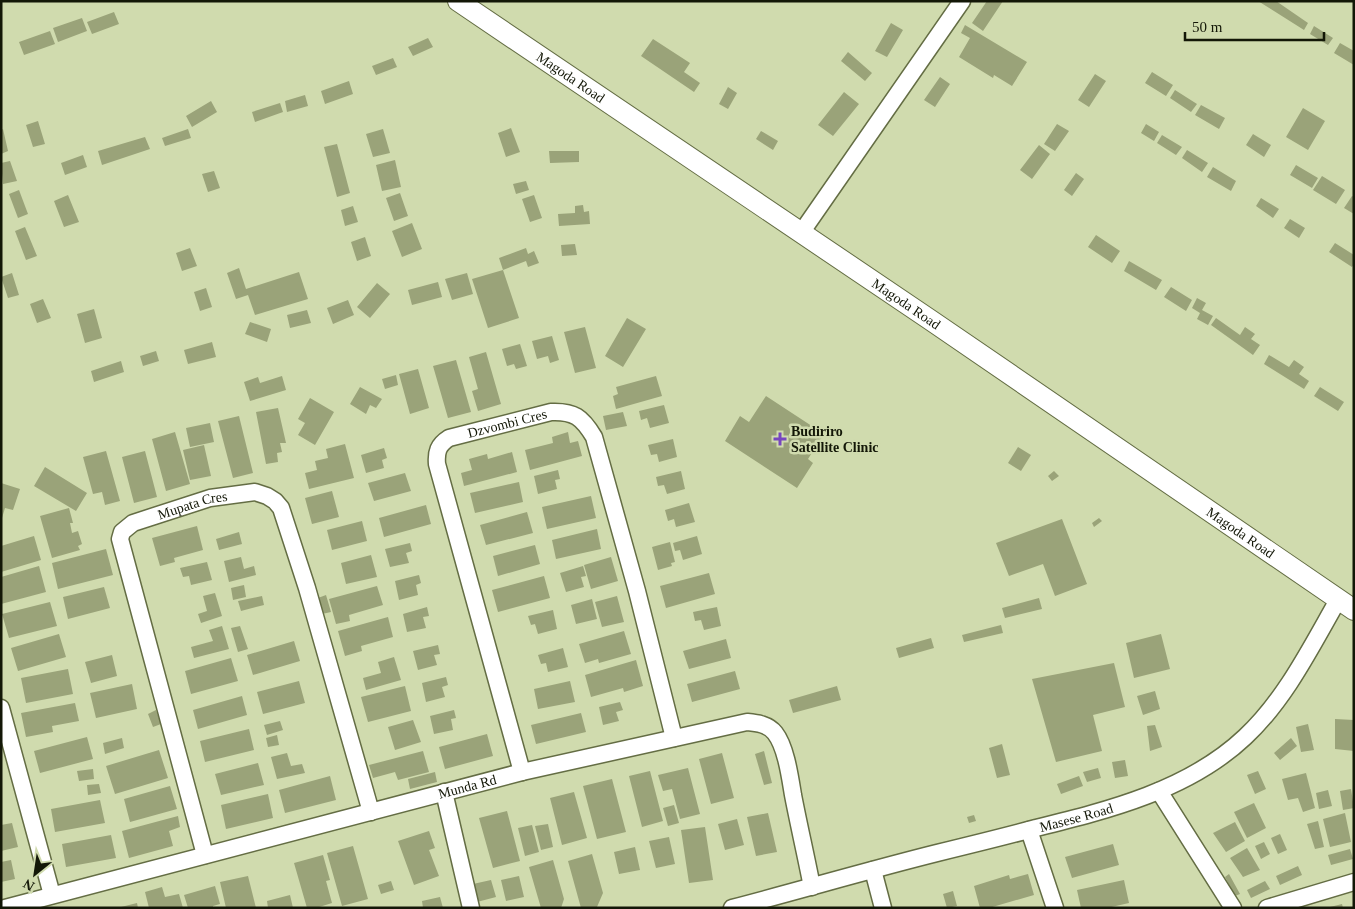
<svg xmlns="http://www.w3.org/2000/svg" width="1355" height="909" font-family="'Times New Roman',serif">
  <rect width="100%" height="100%" fill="#d0dbae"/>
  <path fill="#9aa379" d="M987,1h16l-20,30 -11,-8z
    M1258,1h18l32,22 -4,7z
    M114,12l5,12 -27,10 -5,-12z
    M82,18l5,13 -29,11 -5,-14z
    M891,23l12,7 -16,27 -12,-6z
    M965,25l62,37 -15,24 -18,-11 -1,3 -34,-21 11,-19 -9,-5z
    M1314,26l19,12 -5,7 -18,-11z
    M50,31l5,13 -31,11 -5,-13z
    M428,38l5,9 -20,9 -5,-9z
    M653,39l37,24 -6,9 16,11 -6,9 -53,-36z
    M1340,43l14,8v14l-20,-12z
    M848,52l24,21 -7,8 -24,-20z
    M393,58l4,9 -21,8 -4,-9z
    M1152,72l21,13 -7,11 -21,-13z
    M1095,74l11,7 -17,26 -11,-7z
    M940,77l10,7 -15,23 -11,-7z
    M349,81l4,13 -28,10 -4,-13z
    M728,87l9,6 -9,16 -9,-5z
    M1175,90l22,14 -6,8 -21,-14z
    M844,92l15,12 -26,32 -15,-11z
    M305,95l3,11 -21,6 -2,-11z
    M211,101l6,11 -25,15 -6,-11z
    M280,103l3,9 -28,10 -3,-10z
    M1201,105l24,13 -6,11 -24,-14z
    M1303,108l22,13 -17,29 -22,-13z
    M38,121l7,23 -12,3 -7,-22z
    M1057,124l12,7 -14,20 -11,-7z
    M1146,124l13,8 -5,9 -13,-8z
    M511,128l9,24 -14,5 -8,-24z
    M3,129l5,22 -7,3v-24z
    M188,129l3,9 -26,8 -3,-8z
    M383,129l7,24 -17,4 -7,-23z
    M761,131l17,10 -5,9 -17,-11z
    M1253,134l18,11 -7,12 -18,-12z
    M1162,135l20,12 -6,8 -19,-12z
    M145,137l5,12 -48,16 -4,-14z
    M337,144l13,49 -13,4 -13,-50z
    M1039,145l11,9 -18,25 -12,-9z
    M1187,150l21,13 -6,9 -20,-14z
    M549,151h30v11l-29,1z
    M83,155l4,12 -22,8 -4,-12z
    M395,160l6,27 -19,4 -6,-26z
    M10,161l7,20 -14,3 -2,-21z
    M1296,165l22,13 -6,10 -22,-13z
    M1213,167l23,14 -5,10 -24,-14z
    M214,171l6,17 -12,4 -6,-18z
    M1076,173l8,6 -12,17 -8,-6z
    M1322,176l23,14 -9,14 -23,-14z
    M526,181l3,9 -13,4 -3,-10z
    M19,190l9,24 -10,4 -9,-24z
    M400,193l8,23 -14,5 -8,-23z
    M68,195l11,27 -15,5 -10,-26z
    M534,195l8,23 -12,4 -8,-23z
    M1352,196l2,1v17l-10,-6z
    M1261,198l18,11 -6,9 -17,-12z
    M583,205l1,7 5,-1 1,13 -31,2 -1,-12 17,-1v-7z
    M353,206l5,16 -13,4 -4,-16z
    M1290,219l15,9 -6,10 -15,-10z
    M412,223l10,26 -20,8 -10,-26z
    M25,227l12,29 -11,4 -11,-29z
    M1096,235l24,16 -8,12 -24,-16z
    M365,237l6,19 -14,5 -6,-19z
    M1335,243l19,12v9l-2,3 -23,-15z
    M575,244l2,11 -15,1 -1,-11z
    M190,248l7,18 -15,5 -6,-18z
    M526,248l2,6 6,-3 5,12 -11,4 -2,-6 -23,9 -4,-12z
    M1129,261l33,19 -6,10 -32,-19z
    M239,268l7,21 53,-17 9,27 -53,16 -7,-20 -12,4 -9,-26z
    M503,270l16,48 -31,10 -16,-49z
    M12,273l7,22 -11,3 -7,-21z
    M467,273l6,21 -21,6 -7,-21z
    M438,282l4,15 -30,8 -4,-15z
    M377,283l13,11 -20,24 -13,-11z
    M1171,287l21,13 -6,11 -22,-14z
    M206,288l6,19 -12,4 -6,-19z
    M1197,298l9,5 -4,7 11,6 -5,9 -11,-6 3,-6 -8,-5z
    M43,299l8,19 -14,5 -7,-19z
    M348,300l6,15 -21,9 -6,-16z
    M94,309l8,29 -17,5 -8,-29z
    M307,310l4,13 -21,5 -3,-13z
    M627,318l19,11 -23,38 -18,-11z
    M1216,318l24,17 5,-8 10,7 -4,5 9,6 -7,10 -42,-30z
    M250,322l21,7 -4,13 -22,-8z
    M585,327l11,41 -21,5 -11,-41z
    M552,336l7,24 -9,3 -2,-7 -11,3 -5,-18z
    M212,342l4,15 -28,7 -4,-14z
    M520,344l7,22 -11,3 -2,-5 -7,2 -5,-17z
    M156,351l3,10 -16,5 -3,-10z
    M486,352l15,52 -23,7 -6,-20 6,-2 -9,-32z
    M1269,355l20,12 5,-7 10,7 -5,7 10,7 -5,8 -40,-25z
    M456,360l15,52 -23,6 -15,-52z
    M121,361l3,11 -30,10 -3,-11z
    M418,369l11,39 -19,6 -11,-40z
    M396,375l2,10 -13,4 -3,-10z
    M282,376l4,14 -36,11 -6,-19 14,-5 2,6z
    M656,376l6,20 -46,13 -3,-13 5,-2 -2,-7z
    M360,387l22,12 -6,9 -6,-3 -4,9 -16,-10z
    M1320,387l24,15 -6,9 -24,-15z
    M766,396l58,38 -16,25 5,4 -16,25 -72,-47 15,-25 9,6z
    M310,398l24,14 -19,33 -17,-10 7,-12 -7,-4z
    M664,405l5,18 -19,5 -3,-10 -6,2 -2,-9z
    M278,408l8,35h-6l2,9 -5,1 1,9 -12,2 -10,-52z
    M623,412l4,14 -21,4 -3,-14z
    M239,416l14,57 -20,5 -15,-57z
    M210,423l4,19 -24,5 -4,-19z
    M175,432l15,52 -24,7 -14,-52z
    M568,432l2,11 8,-2 4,15 -52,14 -5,-20 28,-7 -1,-6z
    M673,439l4,18 -18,5 -2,-8 -6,1 -3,-10z
    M345,444l9,34 -45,11 -4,-16 12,-3 -2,-9 13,-3 -2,-9z
    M204,445l7,31 -21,4 -7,-30z
    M1018,447l13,8 -10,16 -13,-8z
    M384,448l3,10 -5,2 2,8 -18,5 -5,-18z
    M106,451l14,50 -15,4 -3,-13 -9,2 -10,-37z
    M145,451l12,46 -23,6 -12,-46z
    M512,452l5,20 -53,14 -3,-13 11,-3 -3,-11 18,-5 1,5z
    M45,467l42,26 -11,18 -42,-25z
    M558,470l2,9 -5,1 2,9 -19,5 -4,-18z
    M681,471l4,18 -18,5 -3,-9 -6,1 -2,-9z
    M1054,471l5,5 -7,5 -4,-5z
    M405,473l6,18 -37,10 -6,-18z
    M519,482l4,20 -48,11 -5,-20z
    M1,483l19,6 -7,21 -8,-2 -3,10z
    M332,491l7,26 -27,7 -7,-26z
    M591,496l5,22 -49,11 -5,-22z
    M689,503l6,19 -19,5 -2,-8 -6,2 -3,-11z
    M426,505l5,19 -47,13 -5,-19z
    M69,508l4,15h-3l2,10 6,-2 4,13 -4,2 2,4 -28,8 -12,-42z
    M527,512l6,21 -47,12 -6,-20z
    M1099,518l3,3 -8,6 -2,-4z
    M1062,519l25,65 -32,12 -12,-32 -34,12 -13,-33z
    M362,521l5,20 -35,9 -5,-20z
    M197,526l6,24 -29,8 1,4 -15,4 -8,-28z
    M597,529l4,20 -45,10 -4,-19z
    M239,532l3,12 -23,6 -3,-11z
    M34,536l7,24 -40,12v-26z
    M697,536l5,18 -19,6 -3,-10 -5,1 -2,-8z
    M670,542l5,20 -4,1 1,3 -14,4 -6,-23z
    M410,543l2,8 -6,2 3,10 -19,4 -5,-18z
    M535,545l5,19 -42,12 -5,-20z
    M106,549l7,26 -55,14 -6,-26z
    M371,555l6,22 -31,7 -5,-21z
    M241,557l3,12 10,-3 2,9 -27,7 -5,-21z
    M611,557l7,24 -27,8 -7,-24z
    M207,562l5,18 -21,5 -2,-9 -6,1 -3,-9z
    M39,566l7,26 -45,12v-27z
    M583,566l3,10 -5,1 3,10 -18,5 -6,-19z
    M709,573l6,21 -49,14 -6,-22z
    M419,575l2,8 -5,2 2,10 -19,5 -4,-19z
    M544,576l6,22 -52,14 -6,-22z
    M244,585l2,12 -13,3 -2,-12z
    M377,586l6,19 -34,10 1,6 -14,3 -7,-25z
    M104,587l6,21 -42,11 -5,-22z
    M215,593l7,23 -21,7 -3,-9 9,-3 -4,-15z
    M326,595l5,17 -9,2 -4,-16z
    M262,596l2,9 -23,6 -3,-10z
    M617,596l7,26 -22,5 -7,-25z
    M1039,598l3,11 -37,9 -3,-10z
    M592,599l5,20 -21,5 -5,-19z
    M50,602l7,24 -48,12 -7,-24z
    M427,607l2,9 -6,1 3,11 -19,4 -4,-18z
    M717,607l4,19 -17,4 -3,-10 -6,1 -2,-9z
    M553,610l4,19 -19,5 -3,-10 -4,1 -3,-9z
    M388,617l5,20 -32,9 1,5 -17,5 -7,-25z
    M1001,625l2,8 -39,9 -2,-7z
    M222,626l7,23 -35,9 -3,-11 22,-6 -4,-11z
    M240,626l8,23 -10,3 -7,-24z
    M624,631l7,23 -32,9 -1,-4 -13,4 -6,-19z
    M59,634l7,23 -48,14 -7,-23z
    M1161,634l9,35 -36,9 -8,-35z
    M931,638l3,10 -35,10 -3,-10z
    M726,639l5,19 -42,11 -6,-18z
    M294,641l6,20 -47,14 -6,-20z
    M438,645l2,9 -6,1 3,10 -19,5 -5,-19z
    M563,648l5,19 -20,5 -2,-9 -5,1 -3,-9z
    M112,655l5,21 -26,7 -6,-21z
    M394,657l7,23 -35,10 -3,-12 18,-5 -3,-11z
    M231,658l7,23 -47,13 -6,-23z
    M636,660l7,26 -19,6 -1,-4 -32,9 -6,-22z
    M1114,663l11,44 -32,8 9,36 -46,11 -24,-83z
    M68,669l5,25 -47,9 -5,-25z
    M735,671l5,18 -48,13 -5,-18z
    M446,677l2,8 -6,2 3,10 -19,5 -4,-19z
    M299,681l6,22 -42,11 -6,-22z
    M570,681l5,21 -37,7 -4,-20z
    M132,684l5,25 -41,9 -6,-25z
    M405,686l6,25 -43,11 -7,-25z
    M837,686l4,14 -48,13 -4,-13z
    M1155,691l5,18 -17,6 -6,-19z
    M242,696l5,19 -49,14 -5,-19z
    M620,702l3,8 -7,2 3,9 -16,4 -4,-18z
    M75,703l4,18 -27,5 1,6 -27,5 -5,-24z
    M156,710l5,14 -8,3 -5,-13z
    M454,710l2,8 -5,1 2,11 -19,4 -4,-18z
    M581,713l5,19 -50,12 -5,-19z
    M1335,719l19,1v31l-19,-2z
    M413,720l8,22 -26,8 -7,-23z
    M280,721l3,9 -16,5 -3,-10z
    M1308,724l6,26 -13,2 -5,-25z
    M1155,725l7,22 -12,4 -3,-25z
    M249,729l5,21 -49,12 -5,-21z
    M487,734l6,22 -48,13 -6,-22z
    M277,735l2,10 -11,2 -2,-9z
    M87,737l6,22 -53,14 -6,-22z
    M122,738l2,10 -19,6 -2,-11z
    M1291,738l6,8 -17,14 -6,-7z
    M1002,744l8,31 -13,3 -8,-30z
    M159,750l9,28 -53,16 -9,-28z
    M423,751l6,21 -31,8 -3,-8 -22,6 -4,-13z
    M764,751l8,32 -8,2 -9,-31z
    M287,753l4,13 11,-2 3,9 -28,6 -6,-22z
    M722,753l12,45 -23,6 -12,-45z
    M1125,760l3,16 -13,2 -3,-16z
    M258,763l6,22 -43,10 -6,-21z
    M688,768l12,46 -20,5 -8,-30 -9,2 -5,-16z
    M1098,768l3,10 -14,4 -4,-10z
    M93,769l1,10 -15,2 -2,-10z
    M650,771l13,50 -21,6 -13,-51z
    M1258,771l8,18 -11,5 -8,-19z
    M435,772l2,10 -27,7 -2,-10z
    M1306,773l9,35 -12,4 -5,-14 -10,2 -6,-21z
    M330,776l6,24 -51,13 -6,-23z
    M1079,776l4,10 -22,8 -4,-10z
    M612,779l14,53 -29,7 -14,-53z
    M99,784l2,9 -13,2 -1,-10z
    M170,786l7,23 -47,13 -6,-23z
    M1351,789l3,19 -11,2 -3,-19z
    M1328,790l4,16 -13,3 -3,-16z
    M574,792l13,46 -25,7 -12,-47z
    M268,794l5,24 -47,11 -5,-24z
    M100,800l5,23 -50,9 -4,-23z
    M1254,803l12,25 -19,10 -13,-26z
    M674,805l5,18 -11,3 -5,-18z
    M507,811l13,50 -27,7 -14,-50z
    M768,813l9,39 -21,4 -9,-39z
    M1345,813l6,29 -21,5 -7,-28z
    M974,815l2,6 -7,2 -2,-6z
    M178,816l2,11 -11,4 4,15 -44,12 -7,-27z
    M737,819l7,26 -19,5 -7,-26z
    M1318,821l6,26 -9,2 -8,-25z
    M1235,822l10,19 -19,11 -13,-19z
    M12,823l6,24 -17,4v-26z
    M548,824l5,23 -12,3 -6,-24z
    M532,825l7,27 -14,4 -7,-28z
    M705,827l8,53 -24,3 -8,-53z
    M429,831l6,17 -6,2 10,26 -25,9 -16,-44z
    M1280,834l7,16 -9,4 -7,-16z
    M111,835l5,23 -50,9 -4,-23z
    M669,837l6,27 -19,4 -7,-27z
    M1264,842l6,12 -9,5 -6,-13z
    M1113,844l6,21 -47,13 -7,-21z
    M353,846l15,53 -26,7 -15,-53z
    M635,847l5,23 -21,4 -5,-22z
    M1247,848l13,22 -17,7 -13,-19z
    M1350,849l3,10 -22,6 -3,-10z
    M592,854l11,39 -6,14 -16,1 -13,-47z
    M323,855l7,25 -4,1 6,22 -16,5h-9l-13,-45z
    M11,860l4,19 -14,3v-20z
    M553,860l11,39 -3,9h-20l-12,-41z
    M1298,866l4,9 -22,10 -4,-9z
    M1028,874l6,21 -45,13h-9l-6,-22 35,-11 1,4z
    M1229,874l11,20 -5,2 -10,-19z
    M248,876l8,32h-30l-6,-26z
    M519,876l5,21 -18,4 -5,-21z
    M491,880l5,17 -19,5 -4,-18z
    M1124,880l5,23 -22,5h-26l-4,-18z
    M391,881l3,9 -13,4 -3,-9z
    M1265,881l5,8 -19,9 -4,-8z
    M215,886l5,18 -7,2v2h-25l-4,-13z
    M162,887l3,10 14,-3 4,14h-34l-4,-16z
    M953,891l4,15 -10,2 -4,-14z
    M290,895l3,13h-25l-1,-7z
    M440,897l3,11h-20l-1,-7z
    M137,903l1,5h-17v-1z
    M1342,904l1,4h-13v-1z"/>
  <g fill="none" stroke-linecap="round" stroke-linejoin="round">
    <g stroke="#646d44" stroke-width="19">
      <g id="minor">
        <path d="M801,233l161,-232"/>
        <path d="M1,708l51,187"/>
        <path id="s1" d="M522,772l-85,-308c-1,-12 1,-19 12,-26l102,-26c23,-1 31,5 43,25l43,154 37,147"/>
        <path d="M1159,791l74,117"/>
        <path d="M444,792l27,116"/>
        <path d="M1029,830l26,78"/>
        <path id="s2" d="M205,855l-85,-316 2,-7 11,-9 77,-25 45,-6 12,4 8,5 6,7 26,80 64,224"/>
        <path d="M873,870l10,38"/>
        <path id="s3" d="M5,908l517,-136 225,-50c10,1 21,2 28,11 11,14 15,44 18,62 6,31 13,61 19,92"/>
        <path id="s4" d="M732,908c69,-18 137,-38 205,-55 33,-8 66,-16 99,-25 73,-18 153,-38 209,-91 40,-37 66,-90 93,-137"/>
        <path d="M1267,908l87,-26"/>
      </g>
    </g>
    <g stroke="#646d44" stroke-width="22">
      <g id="tertiary">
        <path id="s5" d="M458,1l471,318 425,291"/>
      </g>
    </g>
    <use href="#minor" stroke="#fff" stroke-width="16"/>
    <use href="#tertiary" stroke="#fff" stroke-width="20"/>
  </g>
  <path fill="#7746be" stroke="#d0dbae" stroke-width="2" d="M777.5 431.5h5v5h5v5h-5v5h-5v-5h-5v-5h5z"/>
  <g text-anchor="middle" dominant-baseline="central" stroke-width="5" stroke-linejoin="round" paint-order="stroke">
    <g font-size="14" fill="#131707" stroke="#d0dbae">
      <text stroke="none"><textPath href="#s5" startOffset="136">Magoda Road</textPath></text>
      <text stroke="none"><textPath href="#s5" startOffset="541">Magoda Road</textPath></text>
      <text stroke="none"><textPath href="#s1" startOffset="410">Dzvombi Cres</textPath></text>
      <text stroke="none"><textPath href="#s2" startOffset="411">Mupata Cres</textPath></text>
      <text stroke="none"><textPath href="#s5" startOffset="946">Magoda Road</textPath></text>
      <text stroke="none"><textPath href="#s3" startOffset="478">Munda Rd</textPath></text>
      <text stroke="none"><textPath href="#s4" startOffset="356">Masese Road</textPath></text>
    </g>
    <g font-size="14" font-weight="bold" fill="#131707" stroke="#d0dbae" text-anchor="start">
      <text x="791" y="431">Budiriro<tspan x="791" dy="16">Satellite Clinic</tspan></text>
    </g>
  </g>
  <rect width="1355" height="909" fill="none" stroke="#131707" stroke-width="5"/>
  <g transform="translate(35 874) rotate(210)" stroke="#d0dbae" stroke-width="4" paint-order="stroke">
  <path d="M0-4L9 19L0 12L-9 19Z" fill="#131707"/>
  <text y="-8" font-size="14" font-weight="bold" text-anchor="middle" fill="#131707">N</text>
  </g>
  <path d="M1185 32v8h139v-8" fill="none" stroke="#131707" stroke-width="2.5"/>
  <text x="1192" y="32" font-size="15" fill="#131707" stroke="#d0dbae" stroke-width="4" paint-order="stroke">50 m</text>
</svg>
